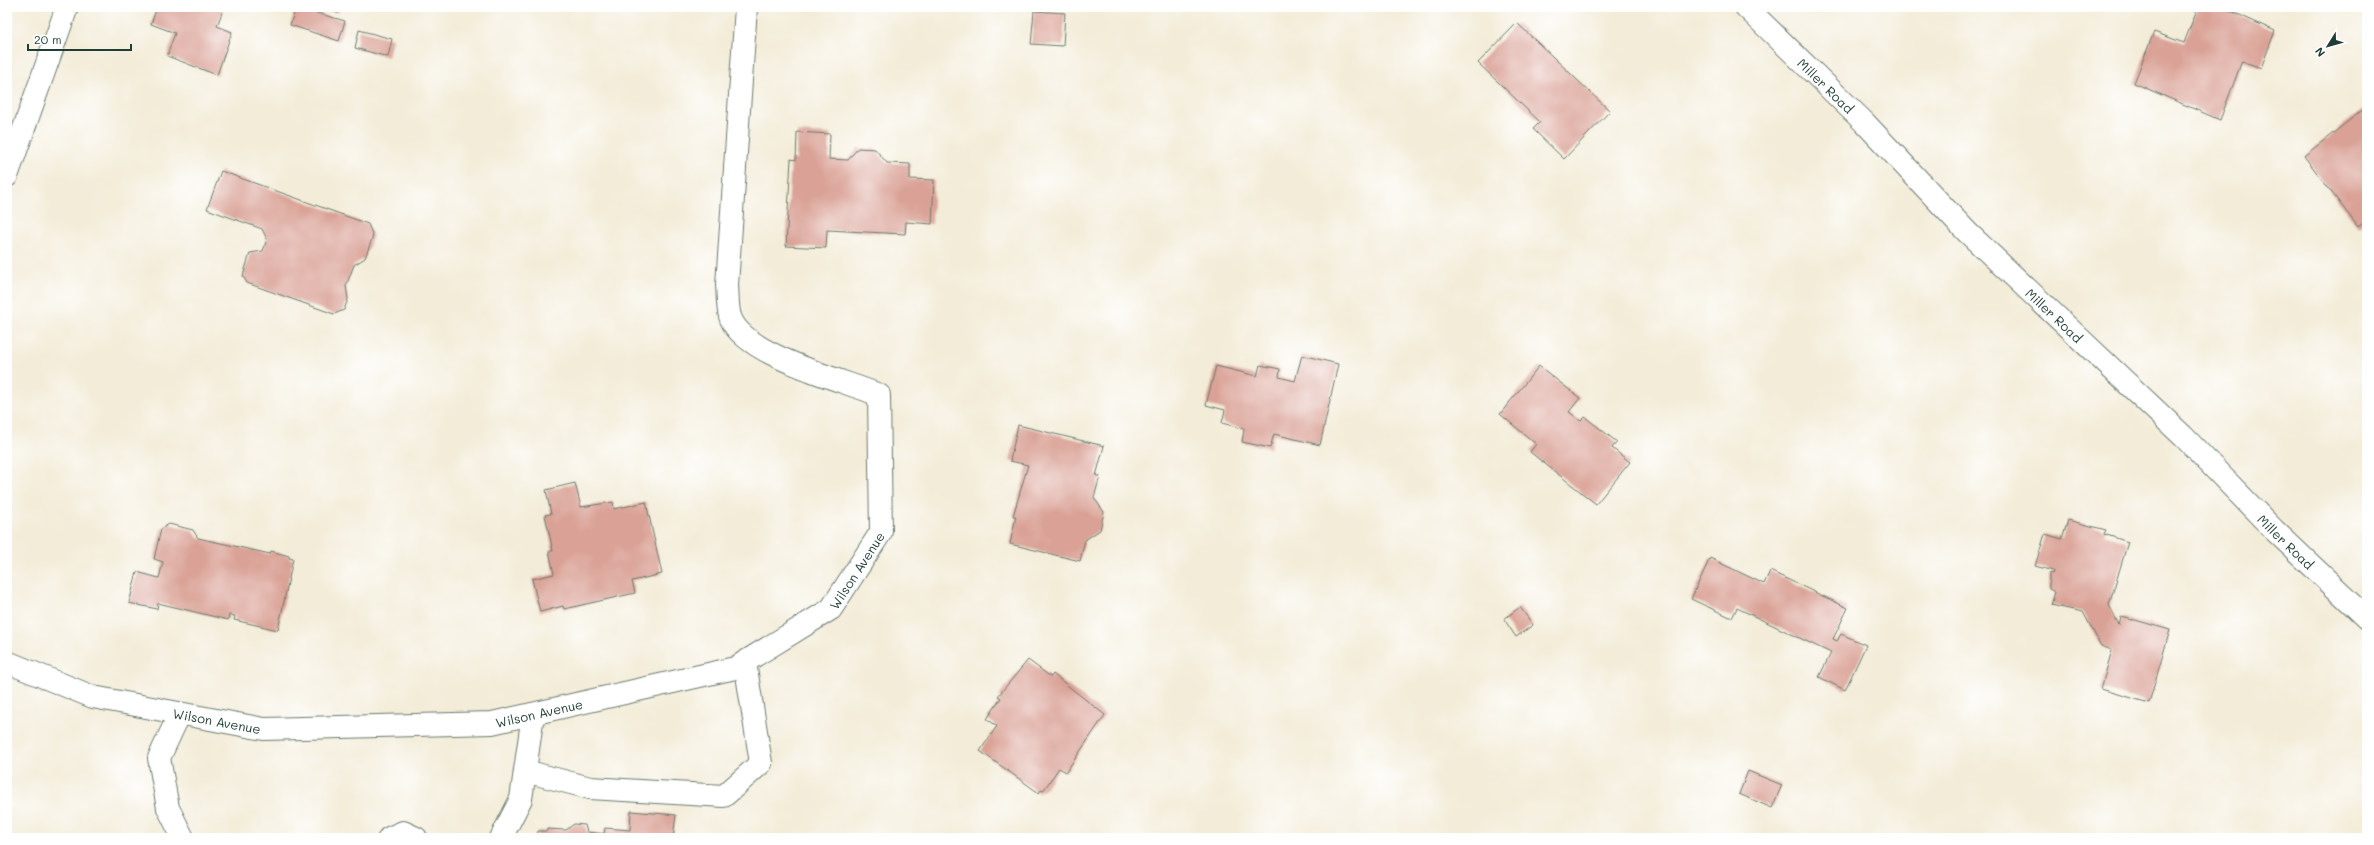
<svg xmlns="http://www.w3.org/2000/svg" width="2374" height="845" font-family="Mali,sans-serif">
  <rect width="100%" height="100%" fill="#fff"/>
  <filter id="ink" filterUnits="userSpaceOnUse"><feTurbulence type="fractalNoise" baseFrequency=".025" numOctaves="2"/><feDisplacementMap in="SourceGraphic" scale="8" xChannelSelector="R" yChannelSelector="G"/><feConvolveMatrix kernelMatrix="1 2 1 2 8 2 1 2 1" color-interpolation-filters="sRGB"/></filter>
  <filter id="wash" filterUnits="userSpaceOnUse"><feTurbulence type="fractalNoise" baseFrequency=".012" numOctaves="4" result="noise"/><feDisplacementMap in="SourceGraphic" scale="16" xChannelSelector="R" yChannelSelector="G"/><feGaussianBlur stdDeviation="0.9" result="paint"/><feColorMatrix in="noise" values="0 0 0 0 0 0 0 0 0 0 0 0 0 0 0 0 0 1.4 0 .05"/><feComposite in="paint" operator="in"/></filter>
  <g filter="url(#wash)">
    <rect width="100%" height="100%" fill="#f3ecd8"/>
    <g id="blocks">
      <path fill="#daa296" d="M157,7h58l8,3 -6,16 15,6 -15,43 -50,-19 8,-23 -24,-9z
        M296,7l49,14 -6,20 -49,-16z
        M321,7h19l-2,6z
        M2198,7h24l53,24 -14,37 -19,-7 -22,59 -86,-37 20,-51 30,11z
        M1034,11l31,2 -2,33 -32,-2z
        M1517,23l93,88 -46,48 -31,-30 7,-7 -62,-59z
        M359,30l33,9 -4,18 -33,-9z
        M2365,108l2,3v109l-9,7 -54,-71z
        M797,132l33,2 -1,25 19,1 10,-12 17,1 12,14 23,1v15l24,1 -2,44 -26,-2 -1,12 -78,-4 -1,18 -40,-2 5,-87 5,1z
        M221,171l147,53 5,12 -8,22 -11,7 -8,21 2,13 -4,11 -10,4 -87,-31 -4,-7 7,-23 13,-2 4,-12 -5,-10 -55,-20z
        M1302,355l36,9 -18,81 -46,-11 -4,14 -28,-6 2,-13 -22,-6 3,-13 -19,-5 10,-39 41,10 3,-11 20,4 -1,8 16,4z
        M1539,366l41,32 -11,14 12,9 4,-4 32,25 -5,6 18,14 -34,42 -66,-52 6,-8 -36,-30z
        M1018,425l86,21 -8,30h4l-6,22 10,14 -4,18 -15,10 -5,21 -70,-17 6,-28h-3l15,-51 -18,-4z
        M575,483l6,24 32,-5 1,7 32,-7 16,72 -30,7 3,12 -71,16 -1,-3 -23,6 -8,-33 22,-5 -5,-23h4l-8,-36 6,-1 -5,-24z
        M2068,520l38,10 -2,4 24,8 -19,63 10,20 2,-9 49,14 -21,73 -48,-14 11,-39 -11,-4 -18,-34 -32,-7 4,-13 -6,-3v-16l3,1 1,-3 -18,-5 10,-32 17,5z
        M169,524l24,6 5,8 72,16 1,-3 18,5v2l4,1 -15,71 -44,-10 1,-4 -6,-1 -1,5 -70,-17 -1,6 -28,-6 8,-31 22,6 4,-16 -9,-3 7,-30z
        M1710,558l54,26 6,-13 78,37 -15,31 4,2 4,-7 25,11 -21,45 -26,-13 12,-24 -94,-45 -5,10 -41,-19z
        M1520,607l13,18 -17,12 -12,-18z
        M1028,660l23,17 2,-3 52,41 -39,57 -7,-4 -16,23 -2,-1 -2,3 -59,-42 17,-25 -10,-7 14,-21 -3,-2z
        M1748,771l34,14 -10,23 -33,-14z
        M631,811l45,4 -3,23h-136l1,-7h9v-2l19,1 8,-6 11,1 2,7 17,2 1,-6 25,2z"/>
    </g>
  </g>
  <g filter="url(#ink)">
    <use href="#blocks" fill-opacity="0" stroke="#697a6d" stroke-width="1"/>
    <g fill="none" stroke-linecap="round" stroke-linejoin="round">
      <g stroke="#697a6d" stroke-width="24">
        <g id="minor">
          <path id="s1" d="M1746,7l119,116 102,109 217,205 90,93 93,88"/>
          <path d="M7,176l60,-169"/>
          <path id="s2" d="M7,662l86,35 171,32 228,-6 243,-55 96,-59 50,-77 -2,-137c-36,-15 -133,-39 -148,-76 -4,-9 -3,-24 -4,-34l19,-278"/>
          <path d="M180,713l-21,45 9,50 15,30"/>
          <path d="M525,771l65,17 134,8 37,-33 -16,-101"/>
          <path d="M389,838l14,-6 13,6"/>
          <path d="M501,838l20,-39 12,-85"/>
        </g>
      </g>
      <use href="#minor" stroke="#fff" stroke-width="22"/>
    </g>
  </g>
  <g text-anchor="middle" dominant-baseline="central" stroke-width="3" stroke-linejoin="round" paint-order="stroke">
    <g font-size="13" fill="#1f3d34" stroke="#fff">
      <text stroke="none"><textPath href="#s1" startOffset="112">Miller Road</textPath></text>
      <text stroke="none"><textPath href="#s1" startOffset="436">Miller Road</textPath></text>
      <text stroke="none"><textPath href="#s1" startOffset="760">Miller Road</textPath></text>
      <text stroke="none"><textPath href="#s2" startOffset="903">Wilson Avenue</textPath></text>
      <text stroke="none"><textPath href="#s2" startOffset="543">Wilson Avenue</textPath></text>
      <text stroke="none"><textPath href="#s2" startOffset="219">Wilson Avenue</textPath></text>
    </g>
  </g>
  <rect width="2374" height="845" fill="none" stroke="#fff" stroke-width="24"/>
  <g transform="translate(2328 46) rotate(233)" stroke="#ffffff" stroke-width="3" paint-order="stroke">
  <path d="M0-3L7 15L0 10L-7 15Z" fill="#1f3d34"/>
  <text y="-6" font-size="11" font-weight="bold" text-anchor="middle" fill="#1f3d34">N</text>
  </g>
  <path d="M28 44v6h103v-6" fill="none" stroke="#1f3d34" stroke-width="2"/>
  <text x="34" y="44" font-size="12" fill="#1f3d34" stroke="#ffffff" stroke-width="3" paint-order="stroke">20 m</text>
</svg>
